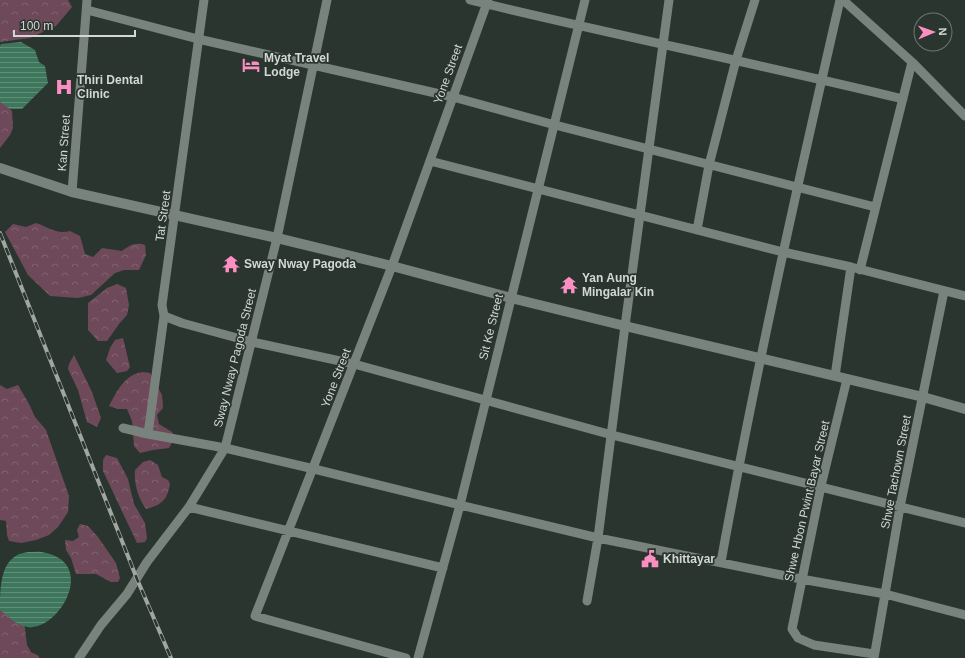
<svg xmlns="http://www.w3.org/2000/svg" width="965" height="658" font-family="Helvetica,sans-serif">
  <defs>
    <pattern id="forest-crowns" width="20" height="18" patternUnits="userSpaceOnUse"><rect width="20" height="18" fill="#6e4959"/><path d="M2 6a3 3 0 1 1 6 0M12 15a3 3 0 1 1 6 0" fill="none" stroke="#826270"/></pattern>
    <pattern id="water-rules" width="6" height="5" patternUnits="userSpaceOnUse"><rect width="6" height="5" fill="#3e765c"/><path d="M0 2.5h6" fill="none" stroke="#628f7a"/></pattern>
  </defs>
  <rect width="100%" height="100%" fill="#2b3530"/>
  <path fill="url(#forest-crowns)" d="M0,0h68l4,7 -16,19 -26,12 -30,4z
    M0,102l6,3 6,6 1,17 -3,7 -10,13z
    M36,223c12,4 21,12 34,8l10,5 5,18 8,3 9,-9 20,3c8,-6 14,-9 23,-6l1,10 -7,15h-15l-9,3 -24,22 -13,3 -28,-2 -22,-21 -23,-43 8,-8 13,3z
    M117,284l9,4 3,17 -2,10 -8,9 -12,17h-9l-10,-11v-27l19,-15z
    M123,338l7,29 -3,4 -10,2 -11,-13 4,-12 5,-8z
    M74,355l18,37 9,26 -4,9 -10,-5 -9,-32 -10,-21 1,-5z
    M143,372l7,1 12,22 1,13 -6,7 2,9 13,8 3,5 -6,11 -16,2 -13,3 -6,-7 -2,-25 -5,-12h-9l-9,-3c8,-15 16,-32 34,-34z
    M0,385l7,4 11,-4 11,19 6,13 11,13 23,66 -1,16 -10,15 -9,8 -13,5 -15,3 -12,-2 -2,-6 -1,-14 -6,-1z
    M106,455l11,3 11,21 6,25 11,19 2,15 -2,4 -8,1 -34,-72v-11z
    M150,460l8,5 4,12 6,3 2,4c-3,16 -8,21 -24,25 -8,-12 -12,-24 -11,-39l8,-8z
    M80,524l8,2 10,11 18,26 4,15 -2,4h-7l-15,-8h-20l-5,-16 -5,-8 -1,-10 8,1 6,-4 -2,-7z
    M0,599l24,22 3,24 4,7 8,4v2h-39z"/>
  <path fill="url(#water-rules)" d="M21,42l14,8 4,12 6,4 3,17 -26,26h-12l-10,-7v-56l1,-2z
    M28,552c6,0 12,-1 18,1 51,11 13,78 -18,74 -11,-1 -20,-11 -28,-17 0,-24 0,-55 28,-58z"/>
  <g fill="none" stroke-linecap="round" stroke-linejoin="round">
    <path stroke="#78837d" stroke-width="9" d="M470,0c144,35 289,64 433,99
      M843,0l69,62 53,54
      M87,10l111,29 255,58 102,28 320,82
      M430,161l353,91 68,15 114,29
      M72,192l15,-192
      M697,230l12,-65 27,-105 19,-60
      M860,270l52,-208
      M164,316l18,7 70,19 102,22 258,71 353,88
      M835,376l16,-109
      M847,379l-26,107 -29,143 6,9 16,7 60,9
      M123,428l25,6 77,14 89,21 146,36 138,33 203,41 84,15 80,21
      M148,434l16,-118 -2,-11 42,-305
      M189,507l254,61
      M721,562c34,-188 76,-375 119,-562
      M587,601l11,-63 27,-212 44,-326
      M79,658l22,-33 26,-31 20,-32 42,-55 36,-59 52,-210 50,-238
      M406,658l-151,-42 137,-350 96,-266
      M418,658l42,-153 125,-505
      M874,658l26,-151 44,-216"/>
    <path stroke="#78837d" stroke-width="10" d="M0,168l72,24 205,46 115,28 119,32 114,28 298,71 42,12"/>
    <g stroke="#a0a7a3" stroke-width="4">
      <path id="rail" d="M0,233l137,346 34,79"/>
    </g>
    <use href="#rail" stroke="#2b3530" stroke-width="2.5" stroke-dasharray="8" stroke-linecap="butt"/>
  </g>
  <defs>
    <g id="hotel-bare" transform="scale(1.38)"><path d="M-6-4.5h1.5V1H6V5H4.5V3h-9V5H-6ZM-4 0a1.8 1.8 0 1 1 3.6 0ZM.5 0V-2.5h3Q6-2.5 6 0Z" fill="#fc8fc1" stroke="#2b3530" stroke-width="2.5" paint-order="stroke"/></g>
    <g id="hospital-bare" transform="scale(1.38)"><path d="M-5-5h3v3.5h4V-5h3V5h-3V1.5h-4V5h-3Z" fill="#fc8fc1" stroke="#2b3530" stroke-width="2.5" paint-order="stroke"/></g>
    <g id="temple-bare" transform="scale(1.38)"><path d="M0-6L5-2H3V0L6.5 2.5H4V6H1.5V3h-3V6H-4V2.5H-6.5L-3 0V-2H-5Z" fill="#fc8fc1" stroke="#2b3530" stroke-width="2.5" paint-order="stroke"/></g>
    <g id="civic-bare" transform="scale(1.38)"><path d="M-.6-6.5H3V-4.5H.6V-3L4-1V1h2V6H-6V1h2V-1L-.6-3ZM-1.2 2.5V6h2.4V2.5Z" fill="#fc8fc1" stroke="#2b3530" stroke-width="2.5" paint-order="stroke"/></g>
  </defs>
  <g fill-rule="evenodd">
    <use href="#hotel-bare" x="251" y="65"/>
    <use href="#hospital-bare" x="64" y="87"/>
    <use href="#temple-bare" x="231" y="264"/>
    <use href="#temple-bare" x="569" y="285"/>
    <use href="#civic-bare" x="650" y="559"/>
  </g>
  <g text-anchor="middle" dominant-baseline="central" stroke-width="3.5" stroke-linejoin="round" paint-order="stroke">
    <g font-size="12" font-weight="bold" fill="#d2d8d4" stroke="#2b3530" text-anchor="start">
      <text x="264" y="58">Myat Travel<tspan x="264" dy="14">Lodge</tspan></text>
      <text x="77" y="80">Thiri Dental<tspan x="77" dy="14">Clinic</tspan></text>
      <text x="244" y="264">Sway Nway Pagoda</text>
      <text x="582" y="278">Yan Aung<tspan x="582" dy="14">Mingalar Kin</tspan></text>
      <text x="663" y="559">Khittayar</text>
    </g>
    <g font-size="12" fill="#d2d8d4" stroke="#2b3530">
      <text transform="translate(448 74) rotate(-70)">Yone Street</text>
      <text transform="translate(64 143) rotate(-86)">Kan Street</text>
      <text transform="translate(163 216) rotate(-82)">Tat Street</text>
      <text transform="translate(491 327) rotate(-76)">Sit Ke Street</text>
      <text transform="translate(235 358) rotate(-76)">Sway Nway Pagoda Street</text>
      <text transform="translate(336 378) rotate(-69)">Yone Street</text>
      <text transform="translate(896 472) rotate(-79)">Shwe Tachown Street</text>
      <text transform="translate(807 501) rotate(-77)">Shwe Hbon Pwint Bayar Street</text>
    </g>
  </g>
  <g transform="translate(933 32) rotate(88)"><circle r="19" fill="#2b3530" stroke="#6e7672"/>
  <path d="M0-3L7 15L0 10L-7 15Z" fill="#fc8fc1"/>
  <text y="-6" font-size="11" font-weight="bold" text-anchor="middle" fill="#d2d8d4">N</text>
  </g>
  <path d="M14 30v6h121v-6" fill="none" stroke="#d2d8d4" stroke-width="2"/>
  <text x="20" y="30" font-size="12" fill="#d2d8d4" stroke="#2b3530" stroke-width="3" paint-order="stroke">100 m</text>
</svg>
